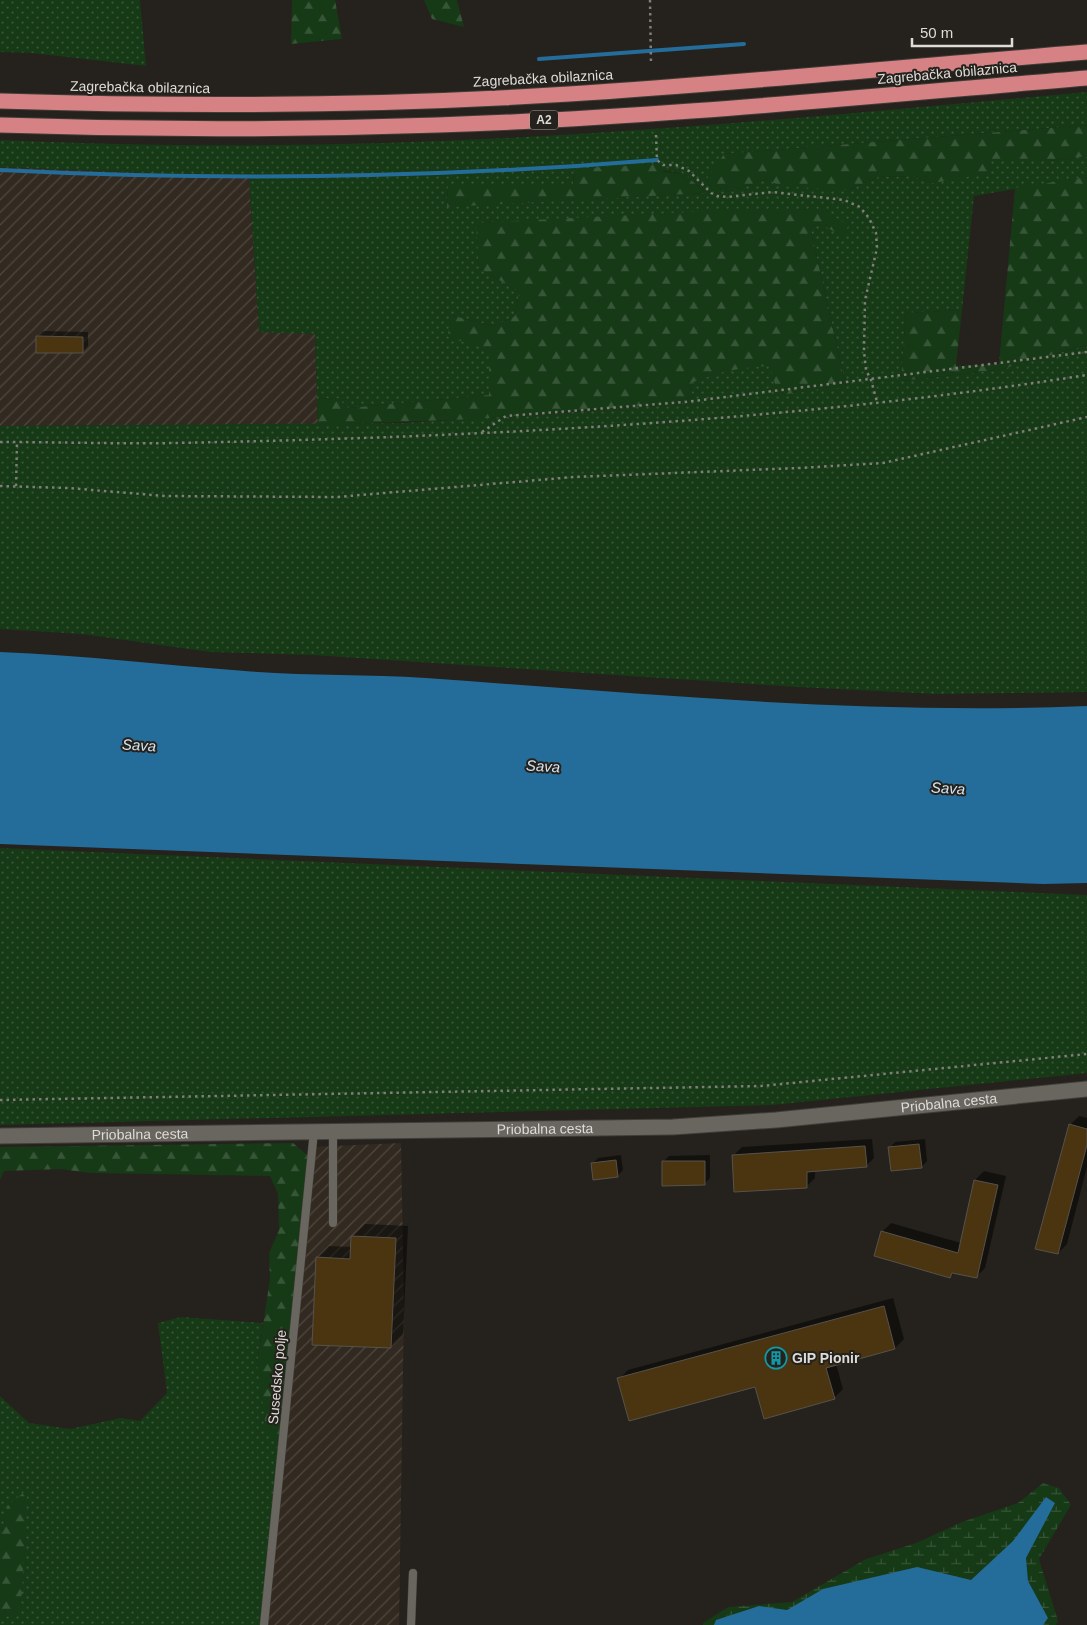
<svg xmlns="http://www.w3.org/2000/svg" width="1087" height="1625" font-family="Arial,sans-serif">
  <defs>
    <pattern id="industrial-furrows" width="10" height="10" patternUnits="userSpaceOnUse" patternTransform="scale(1.25)"><rect width="10" height="10" fill="#322a20"/><path d="M-1 1l2-2M0 10L10 0M9 11l2-2" fill="none" stroke="#4f4840"/></pattern>
    <pattern id="grass-dots" width="8" height="8" patternUnits="userSpaceOnUse" patternTransform="scale(1.25)"><rect width="8" height="8" fill="#163916"/><path d="M2 2h.1M6 6h.1" fill="none" stroke="#375537" stroke-width="1.8" stroke-linecap="round"/></pattern>
    <pattern id="forest-firs" width="22" height="20" patternUnits="userSpaceOnUse" patternTransform="scale(1.25)"><rect width="22" height="20" fill="#163916"/><path d="M5 1l3.5 6h-7zM16 11l3.5 6h-7z" fill="#375537"/></pattern>
    <pattern id="wetland-marsh" width="20" height="14" patternUnits="userSpaceOnUse" patternTransform="scale(1.25)"><rect width="20" height="14" fill="#163916"/><path d="M1 5h8M5 5V1M11 12h8M15 12V8" fill="none" stroke="#375537"/></pattern>
  </defs>
  <rect width="100%" height="100%" fill="#25211c"/>
  <path fill="url(#industrial-furrows)" d="M0,167l249,10 10,154 56,3 3,91 -318,1z
    M401,1143l3,165 -5,317h-138l52,-478z"/>
  <path fill="url(#grass-dots)" fill-rule="evenodd" d="M0,0h140l6,66 -114,-13 -32,-1z
    M1087,92v33l-362,29 -18,25 1,3 19,10 41,-13 81,11 29,-13 33,-1 22,7 58,-22h59l37,-5v21l-113,19 -12,114 -56,3 -5,68 97,-11 89,-25v347l-151,2 -138,-7 -486,-32 -102,-3 -128,-18 -82,-5v-203l403,-3 160,-10 130,-11 -2,-19c24,-10 52,-21 80,-17 25,4 50,17 75,20l-36,-159 9,-4 1,-14 -343,14 2,45 40,24 -4,24 -21,10 -44,-11 39,35v45l-141,13 -11,-10 -20,1 -2,-65 -56,-2 -10,-155 -249,-10v-27c175,8 350,7 525,-3 188,-10 375,-28 562,-45zM574,169l86,1 24,4 22,19 -259,13 1,-21h125z
    M0,848l1087,47v178l-315,32 -772,20z
    M181,1317l82,6 -6,41 23,80 -19,181h-261v-229l29,27 41,6 51,-11 19,3 27,-28 -9,-70z"/>
  <path fill="url(#forest-firs)" d="M292,0h43l7,39 -51,5z
    M424,0h33l7,27 -32,-8z
    M1087,125v31l-37,5h-59l-2,12 -56,10 -22,-7 -33,1 -29,13 -70,-4 -11,-7 -41,13 -11,-2 -8,-8 -1,-3 17,-25z
    M656,164l9,8 19,2 22,19 -259,14 1,-22h125l1,-16z
    M1087,177v168l-89,25 -97,11 5,-68 56,-3 -6,56 43,-2 16,-176z
    M820,209l29,16 -7,11 -23,-13 -9,4 36,160 -68,8 -8,-29c-29,1 -53,6 -79,17l2,19 -218,17 -157,6 -1,-26 20,-1 11,10 141,-13v-45l-41,-13 2,-22 44,11 21,-10 4,-24 -40,-24 -3,-45 254,-13z
    M293,1143l14,12 4,10 -31,279 -13,-11 -10,-69 13,-85 -1,-26 10,-23 -1,-36 -8,-18 -180,-3 -30,-4 -56,2 -4,9v-33z
    M27,1490l-5,103 -5,22h-17v-73l7,-36z"/>
  <path fill="url(#wetland-marsh)" d="M1043,1483l16,5 12,17 -32,54 19,62 -2,4h-353v-2l25,-16 64,-5 74,-43 50,-16 46,-21 56,-19z"/>
  <path fill="#246c9a" d="M0,652c82,3 163,13 245,19 60,5 121,3 181,7 220,16 441,37 661,28v177l-44,1 -1043,-40z
    M1046,1497l9,6 -29,55 2,23 20,37 -5,7h-329l2,-5 43,-14 28,4 36,-21 94,-22 54,13 42,-39z"/>
  <path fill="#0007" d="M43,331l45,1v14l-6,6 -45,-15z
    M1079,1116l8,2v49l-20,77 -9,9 12,-128z
    M872,1139l2,19 -8,8 -51,4v8l-8,8 -73,-31 8,-8z
    M925,1139l2,22 -5,5 -32,-18 5,-6z
    M621,1155l2,15 -6,6 -25,-12 6,-6z
    M710,1155v23l-5,5 -42,-21 6,-6z
    M984,1171l22,5 -21,92 -9,9 -21,-5 -5,5 -68,-45 9,-9 70,20 14,-63z
    M365,1224l43,2 -5,109 -12,12 -74,-89 12,-12 23,1 1,-11z
    M893,1298l11,41 -9,9 -59,16 7,25 -9,9 -78,-12 -137,-7 9,-9z"/>
  <g fill="none" stroke-linecap="round" stroke-linejoin="round">
    <path stroke="#246c9a" stroke-width="4" d="M539,59l205,-15
      M0,170c219,11 438,8 657,-10"/>
  </g>
  <path fill="#4b3510" stroke="#56524c" d="M36,336l47,1v16h-47z
    M1069,1124l18,5v16l-29,109 -23,-5z
    M919,1144l3,24 -31,3 -3,-24z
    M865,1146l2,21 -60,5v16l-73,4 -2,-37z
    M616,1160l2,17 -25,3 -2,-17z
    M662,1161h43v24l-43,1z
    M974,1180l24,5 -21,93 -25,-5 -2,5 -76,-22 7,-25 77,22z
    M351,1236l45,2 -5,110 -79,-3 4,-88 34,2z
    M884,1306l11,43 -69,19 9,31 -71,20 -9,-32 -126,34 -12,-43z"/>
  <g fill="none" stroke-linecap="round" stroke-linejoin="round">
    <g stroke="#403d39" stroke-width="9">
      <path id="lane" d="M333,1223v-92
        M264,1625l50,-494
        M411,1625l2,-52"/>
    </g>
    <g stroke="#403d39" stroke-width="17">
      <g id="street">
        <path id="s1" d="M0,1136l673,-9 103,-7 311,-31"/>
      </g>
    </g>
    <g stroke="#403d39" stroke-width="17">
      <path id="highway" d="M0,101c189,6 380,5 569,-7 173,-11 345,-28 518,-42
        M0,125c146,5 292,5 438,0 216,-7 433,-29 649,-47"/>
    </g>
    <path stroke="#817e7a" stroke-width="2.5" stroke-dasharray="2.5 4" stroke-linecap="butt" d="M650,0l1,65
      M656,135l1,25 6,5h13l13,6 22,22 6,3 11,1 44,-5 72,8 16,7 9,11 7,15 1,15 -12,52 -1,51 2,19 5,10 6,22
      M482,432l24,-16 179,-14 402,-50
      M0,442c58,0 117,2 175,1 305,-6 611,-21 912,-68
      M0,486l68,2 97,8 172,1 237,-20 225,-9 84,-5 204,-46
      M16,486l1,-44
      M0,1100l761,-14 326,-32"/>
    <use href="#lane" stroke="#69655f" stroke-width="8"/>
    <use href="#street" stroke="#69655f" stroke-width="15"/>
    <use href="#highway" stroke="#d68284" stroke-width="15"/>
  </g>
  <defs>
    <g id="building-ring" transform="scale(1.125)"><circle r="9.5" fill="#25211c" stroke="#0f9aa8" stroke-width="1.5"/><path d="M-4-6H4V6H1V3H-1V6H-4ZM-2.5-4.3h1.7v1.8h-1.7ZM.8-4.3h1.7v1.8H.8ZM-2.5-1h1.7V.8h-1.7ZM.8-1h1.7V.8H.8Z" fill="#0f9aa8"/></g>
  </defs>
  <g fill-rule="evenodd">
    <use href="#building-ring" x="776" y="1358"/>
  </g>
  <g text-anchor="middle" dominant-baseline="central" stroke-width="4" stroke-linejoin="round" paint-order="stroke">
    <rect fill="#25211c" stroke="#a6a4a0" stroke-width="1" x="530" y="110.5" width="28" height="19" rx="4"/>
    <g font-size="12" font-weight="bold" fill="#dedcd8">
      <text x="544" y="120">A2</text>
    </g>
    <g font-size="14" fill="#dedcd8" stroke="#25211c">
      <text transform="translate(947 73) rotate(-5)">Zagrebačka obilaznica</text>
      <text transform="translate(543 78) rotate(-3)">Zagrebačka obilaznica</text>
      <text transform="translate(140 87) rotate(1)">Zagrebačka obilaznica</text>
      <text stroke="none"><textPath href="#s1" startOffset="950">Priobalna cesta</textPath></text>
      <text stroke="none"><textPath href="#s1" startOffset="545">Priobalna cesta</textPath></text>
      <text stroke="none"><textPath href="#s1" startOffset="140">Priobalna cesta</textPath></text>
      <text transform="translate(277 1377) rotate(-85)">Susedsko polje</text>
    </g>
    <g font-size="14" font-weight="bold" fill="#dedcd8" stroke="#25211c" text-anchor="start">
      <text x="792" y="1358">GIP Pionir</text>
    </g>
    <g font-size="15" font-style="italic" fill="#d2e3f1" stroke="#25211c">
      <text transform="translate(139 745) rotate(3)">Sava</text>
      <text transform="translate(543 766) rotate(3)">Sava</text>
      <text transform="translate(948 788) rotate(3)">Sava</text>
    </g>
  </g>
  <path d="M912 38v8h100v-8" fill="none" stroke="#dedcd8" stroke-width="2.5"/>
  <text x="920" y="38" font-size="15" fill="#dedcd8" stroke="#25211c" stroke-width="4" paint-order="stroke">50 m</text>
</svg>
